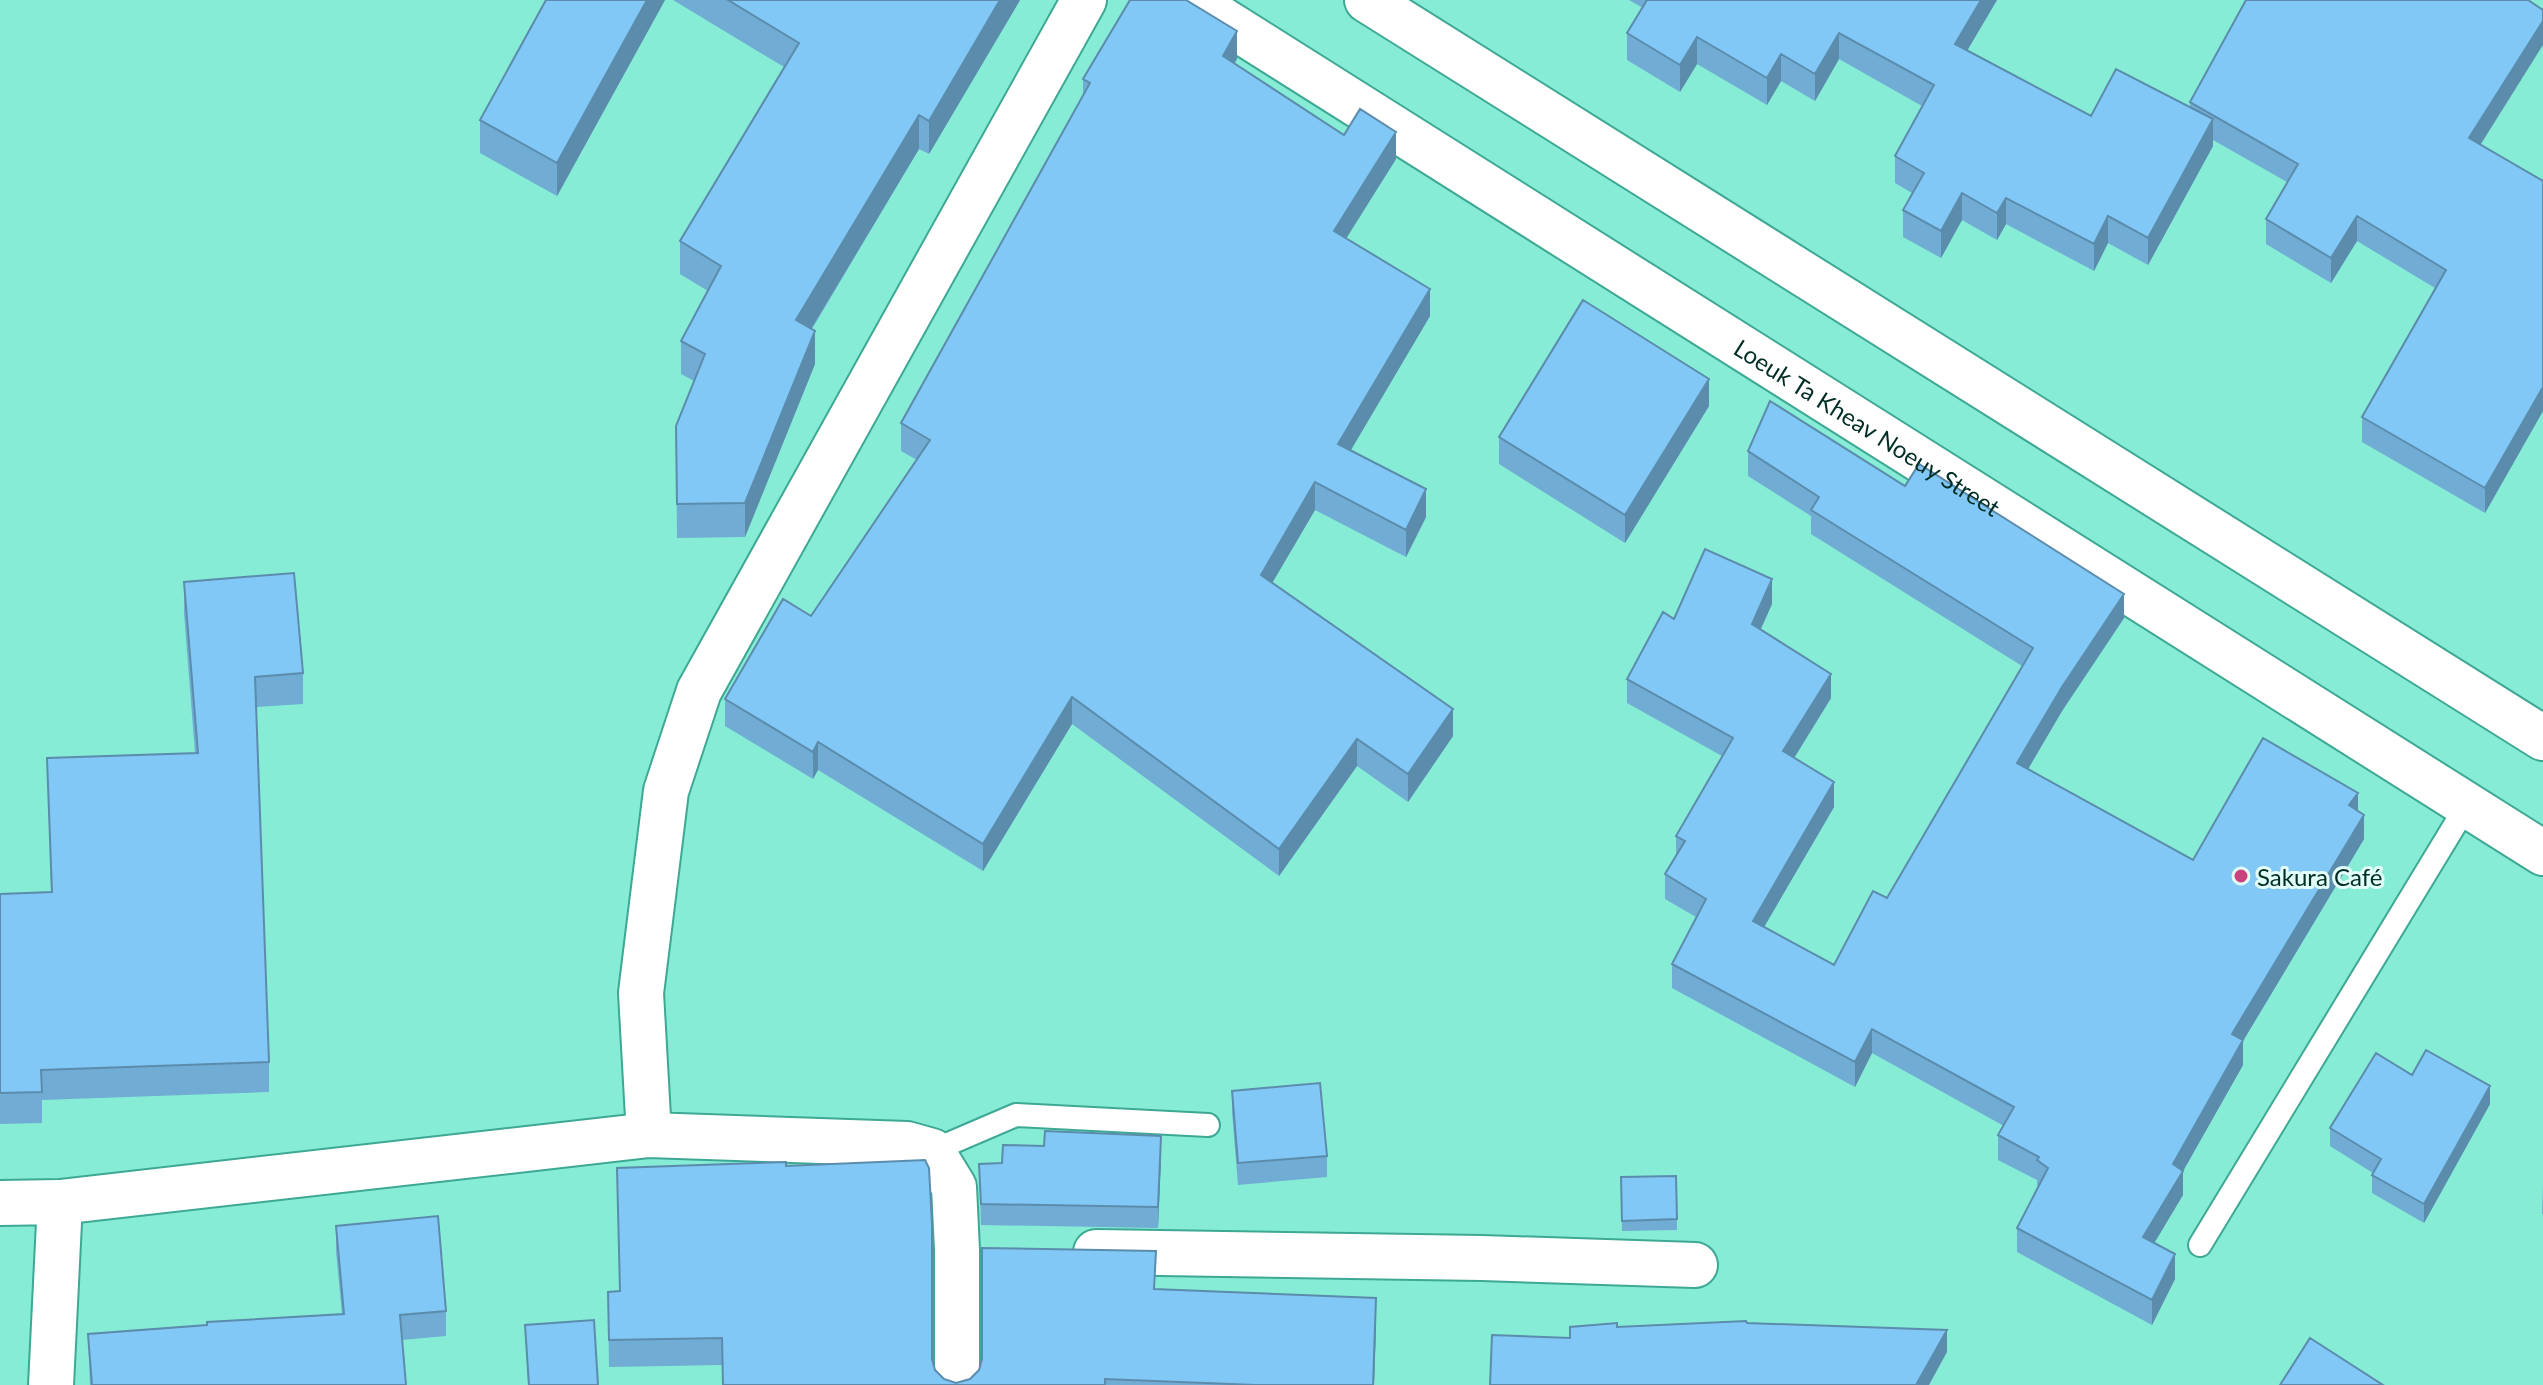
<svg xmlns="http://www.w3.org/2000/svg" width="2543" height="1385" font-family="Lato,sans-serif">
  <rect width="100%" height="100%" fill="#86ecd5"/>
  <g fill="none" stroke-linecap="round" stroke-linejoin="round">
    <g stroke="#3da893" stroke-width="26">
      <path id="service" d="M932,1151l84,-36 192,10
        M2200,1245l267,-440"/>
    </g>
    <g stroke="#3da893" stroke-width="48">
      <path id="minor" d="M649,1135l-8,-142 25,-202 33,-100 385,-691
        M0,1203l60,-1 589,-67 258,9 25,7 22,36 3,63v135
        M1096,1252l386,6 213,7
        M51,1385l9,-183"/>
    </g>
    <g stroke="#3da893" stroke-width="48">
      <g id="secondary">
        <path id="s1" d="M1191,0l1352,853"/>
        <path d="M1367,0l1176,738"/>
      </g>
    </g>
    <use href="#service" stroke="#fff" stroke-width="22"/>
    <use href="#minor" stroke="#fff" stroke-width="44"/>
    <use href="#secondary" stroke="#fff" stroke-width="44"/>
  </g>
  <path fill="#70acd4" d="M546,0h119l-108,196 -77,-43v-33z
    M673,0h347l-91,154 -10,-5 -107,180 3,35 -70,173 -68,1 -1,-112 18,-45 -13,-7v-33l27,-50 -28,-17v-33l104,-174z
    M1629,0h368l-30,51 124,65 99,-9v-5l291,42 62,37v230l-58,102 -123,-71v-25l73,-129 -78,-47 -26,42 -65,-39v-25l21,-37 -74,-42v6l-65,119 -40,-22 -14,28 -88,-47 -9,16 -35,-20 -21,38 -38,-21v-27l9,-17 -17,-10v-27l27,-50 -83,-47 -24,42 -34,-20 -14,24 -70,-41 -17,28 -53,-32v-27l16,-25z
    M1237,59l-3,5 110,71 52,24 -50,79 84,78 -80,135 76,66 -20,40 -91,-47 -43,73 181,153 -45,66 -51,-36 -78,110 -207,-152 -89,147 -165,-101 -5,9 -88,-53v-27l86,-83 106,-156 -16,-9v-28l182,-328v-16z
    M1709,406l-84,137 -126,-79v-27z
    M1748,451l157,35 219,132 -62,93 -34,58 165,91 165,-49 6,28 -121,202v24l-60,106v24l-29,48 21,36 -23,46 -135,-73v-24l21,-42 -1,-1v-5l-39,-20v-25l6,-9 -132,-73 -17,34 -183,-99v-24l24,-47 -31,-18v-25l11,-18v-20l46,-80 -95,-53v-24l47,-60 98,-15 -12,26 71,68 -37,60 40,49 -70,120 70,38 53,-67 135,-232 -211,-132v-18l-63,-40z
    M184,582l119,91v31l-47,3 13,355v30l-227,8v23l-42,1v-230l51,-2 -4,-134 148,-5 -11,-140z
    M2412,1075l78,29 -66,119 -52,-30v-18l1,-2 -43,-27v-18z
    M1232,1091l95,65v21l-89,8 -6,-73z
    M1161,1157l-3,71 -177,-3 -2,-61z
    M786,1166l146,193 3,11 9,9 12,4 14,-4 185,-90 221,36 -2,60h-652v-20l-113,2 -1,-75h12l-3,-124z
    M1621,1177l56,42v11l-55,1z
    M2543,1185v29h-1z
    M336,1226l110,85v25l-44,4 4,45h-316l-2,-51 254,-20 -6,-63z
    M525,1325l73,60h-70z"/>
  <path fill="#5b8cac" d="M647,0h18l-108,196v-33z
    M1000,0h20l-91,154v-33z
    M1981,0h16l-42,71v-27z
    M2543,21v24l-74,118v-25z
    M1237,31v28l-14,24v-27z
    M1839,33v26l-24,42v-27z
    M1697,37v27l-17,28v-27z
    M1781,54v27l-14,24v-27z
    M919,115v34l-123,205v-34z
    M2213,119v27l-65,119v-27z
    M1396,132v27l-62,99v-27z
    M1962,193v27l-21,38v-27z
    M2006,198v26l-9,16v-27z
    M2108,216v27l-14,28v-27z
    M2357,216v25l-26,42v-25z
    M1430,289v27l-92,156v-28z
    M815,331v33l-70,173v-34z
    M1709,379v27l-84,137v-28z
    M2543,387v24l-58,102v-25z
    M1315,482v28l-54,92v-27z
    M1426,489v28l-20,40v-27z
    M1772,579v25l-20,45v-25z
    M2124,594v24l-62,93 -45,77v-25l45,-76z
    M1831,674v24l-48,78v-25z
    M1072,697v27l-89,147v-27z
    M1453,709v27l-45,66v-28z
    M1357,739v27l-78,110v-27z
    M818,742v28l-5,9v-27z
    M1834,782v25l-81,139v-25z
    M2358,793v24l-9,-12z
    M2364,815v24l-121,202v24l-61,108 1,-2v24l-40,67v-25l30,-73 59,-130z
    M1872,1029v24l-17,34v-25z
    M2490,1086v18l-66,119v-19z
    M1161,1136v21l-3,71v-21z
    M2175,1254v25l-23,46v-25z
    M1376,1298v27l-2,60h-1z
    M1947,1330v22l-18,33h-13z"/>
  <path fill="#82c8f6" stroke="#5b8cac" stroke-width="2" d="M546,0h101l-90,163 -77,-43z
    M728,0h272l-71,121 -10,-6 -123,205 19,11 -70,172 -68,1 -1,-78 29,-72 -24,-13 40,-75 -41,-25 119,-198z
    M1130,0h56l51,31 -14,25 121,79 16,-26 36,23 -62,99 96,58 -92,155 88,45 -20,41 -91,-48 -54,93 192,134 -45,65 -51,-35 -78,110 -207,-152 -89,147 -165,-102 -5,10 -88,-53 58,-100 28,17 119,-176 -29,-17 189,-340 -7,-4z
    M1647,0h334l-26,44 136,72 25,-47 97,50 -65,119 -40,-22 -14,28 -88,-46 -9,15 -35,-20 -21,38 -38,-21 21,-37 -29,-17 39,-71 -95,-52 -24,41 -34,-20 -14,24 -70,-41 -17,28 -53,-32z
    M2246,0h282l15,10v11l-74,117 74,43v206l-58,101 -123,-71 84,-147 -89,-54 -26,42 -65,-39 32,-55 -108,-62z
    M1583,300l126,79 -84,136 -126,-78z
    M1770,401l135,85 14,-22 205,130 -62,93 -45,76 176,97 70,-122 95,55 -9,12 15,10 -132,219 11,6 -70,124 10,7 -40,66 32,17 -23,46 -135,-72 31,-60 -11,-8 2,-3 -41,-22 16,-28 -142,-78 -17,33 -183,-98 34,-65 -41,-25 20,-33 -9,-5 57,-98 -106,-59 36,-67 11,7 31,-70 67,30 -20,45 79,50 -48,77 51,31 -81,139 81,44 39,-74 14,7 146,-250 -222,-138 8,-13 -71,-46z
    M294,573l9,100 -48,4 14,385 -228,8 1,22 -42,1v-199l52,-2 -5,-134 151,-5 -14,-171z
    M2426,1050l64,36 -66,118 -52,-29 9,-16 -51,-31 46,-75 36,22z
    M1320,1083l7,73 -89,7 -6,-72z
    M1045,1131l116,5 -3,71 -177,-3 -2,-40 23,-1 1,-18 41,1z
    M925,1160l4,8 3,56v135l3,11 9,9 12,4 14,-4 9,-9 3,-11v-111l174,3 -2,38 222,9 -3,87h-117l-151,-6v6h-382l-1,-47 -113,2 -1,-48 12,-1 -3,-123 169,-6v4z
    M1676,1176l1,43 -55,2 -1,-44z
    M438,1216l8,95 -46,4 6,70h-314l-4,-51 119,-9v-3l137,-8 -8,-88z
    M594,1320l4,65h-69l-4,-60z
    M1746,1321l1,2 200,7 -31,55h-426l2,-50 78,3v-11l47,-4v4z
    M2310,1338l73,47h-103z"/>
  <circle fill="#cb427d" stroke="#e2fef7" stroke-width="3" cx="2241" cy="876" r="8"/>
  <g text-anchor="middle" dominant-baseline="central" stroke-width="6" stroke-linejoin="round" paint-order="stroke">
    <g font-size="24" fill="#002e26" stroke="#e2fef7">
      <text stroke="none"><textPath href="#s1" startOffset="800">Loeuk Ta Kheav Noeuy Street</textPath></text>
    </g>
    <g font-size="24" fill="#002e26" stroke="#e2fef7" text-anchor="start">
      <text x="2257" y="876">Sakura Café</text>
    </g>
  </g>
</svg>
